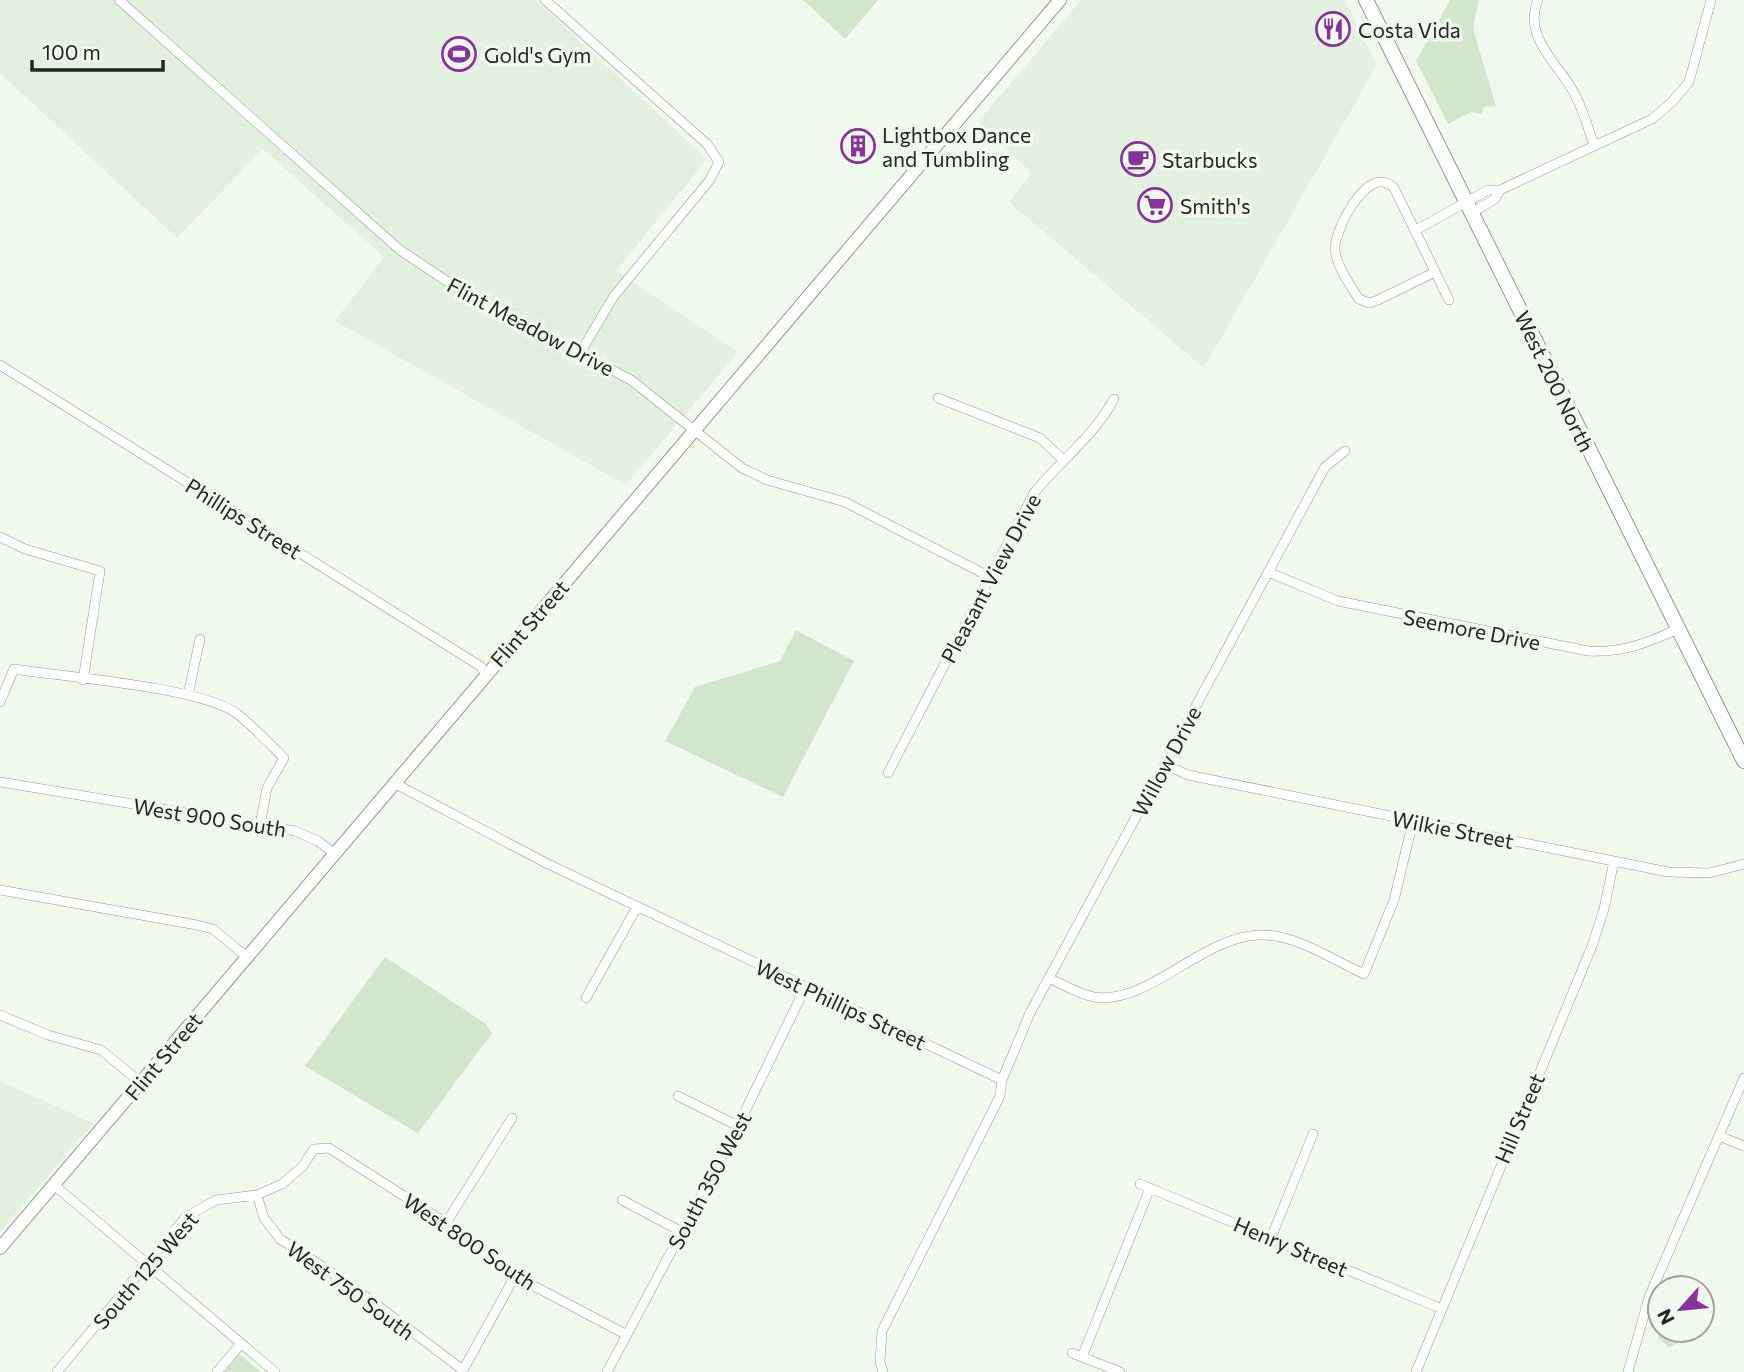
<svg xmlns="http://www.w3.org/2000/svg" width="1744" height="1372" font-family="Commissioner,sans-serif">
  <rect width="100%" height="100%" fill="#f1f9ef"/>
  <path fill="#e4f1e0" d="M0,0h535l172,159 -91,112 122,81 -112,133 -291,-164 49,-64 -121,-108 -86,89 -177,-165z
    M1081,0h264l32,65 -173,303 -195,-166 23,-29 -54,-51z
    M0,1081l93,42 -93,109z"/>
  <path fill="#d2e6cb" d="M803,0h75l-33,39z
    M1450,0h29l-6,29 23,77 -12,1 -2,7 -11,-2 -23,12 -32,-63z
    M796,630l58,31 -71,136 -118,-56 30,-54 85,-26z
    M385,957l101,67 6,9 -74,100 -113,-67z
    M1660,1327v3h23l-4,13 -10,4 -11,-9z
    M239,1354l22,18h-37z"/>
  <g fill="none" stroke-linecap="round" stroke-linejoin="round">
    <g stroke="#929990" stroke-width="10">
      <path id="street" d="M119,0l281,250 54,36 177,94 111,88 25,12 78,22 145,75
        M545,0l162,144 12,18 -10,19 -95,115 -34,57
        M1538,0c-16,37 21,64 36,93 9,16 14,35 20,52
        M1471,213l24,-14 5,-9
        M1416,230l72,-40h12l152,-71 20,-17 17,-20 22,-82
        M1435,272l-57,28 -9,3 -10,-4c-9,-14 -22,-32 -24,-49 -2,-17 33,-89 59,-62l55,112
        M0,365l480,301 6,7
        M938,398l102,40 22,21
        M0,537l25,12 75,22 -17,109
        M1268,572l70,29 250,50c35,2 59,-8 90,-22
        M188,695l12,-56
        M0,702l14,-33c50,8 186,18 222,44 17,13 33,30 48,45l-17,30 -7,37
        M1164,764l24,11 480,97 41,1 35,-9
        M888,773l146,-280c26,-32 60,-57 80,-94
        M0,782l295,49 23,10 16,12
        M394,783l152,80 456,217
        M0,890l197,35 16,4 34,28
        M1049,978c15,7 29,16 45,19 55,8 107,-60 165,-62 35,-2 74,25 105,39l30,-74 19,-79
        M586,998l51,-91
        M0,1015l48,20 53,15 39,32
        M678,1096l60,30
        M1719,1136l25,10
        M1140,1184l302,125
        M54,1185l221,187
        M257,1195l7,23 16,21 69,45 114,86
        M622,1200l60,32
        M446,1223l66,-105
        M1271,1238l42,-104
        M1072,1353l48,19
        M1082,1357l68,-169
        M57,1372l129,-155 30,-17 41,-5 25,-11 20,-17 12,-18 15,-1 117,75 69,53 112,59
        M217,1372l23,-27
        M462,1372l53,-96
        M607,1372l131,-246 68,-140
        M883,1372l-3,-10 2,-31 118,-235 2,-16 28,-67 295,-546 20,-16
        M1416,1372l176,-426 12,-37 10,-48
        M1628,1372l21,-75 95,-219"/>
    </g>
    <g stroke="#929990" stroke-width="14">
      <path id="secondary" d="M0,1248l1060,-1248"/>
    </g>
    <g stroke="#929990" stroke-width="16">
      <path id="primary" d="M1366,0l378,761"/>
    </g>
    <use href="#street" stroke="#fff" stroke-width="9"/>
    <use href="#secondary" stroke="#fff" stroke-width="12"/>
    <use href="#primary" stroke="#fff" stroke-width="14"/>
  </g>
  <defs>
    <g id="restaurant-ring" transform="scale(1.75)"><circle r="9.5" fill="#f1f9ef" stroke="#86319e" stroke-width="1.5"/><path d="M-5-6h1v4h1v-4h1v4h1v-4h1v5L-1.5 .5V6h-2V.5L-5-1ZM5-6V6H3V1.5H1.5Q1.5-4 5-6Z" fill="#86319e"/></g>
    <g id="stadium-ring" transform="scale(1.75)"><circle r="9.5" fill="#f1f9ef" stroke="#86319e" stroke-width="1.5"/><path d="M0-5a6.5 5 0 1 0 0 10a6.5 5 0 1 0 0-10ZM-3.5-1.8h7v3.6h-7Z" fill="#86319e"/></g>
    <g id="building-ring" transform="scale(1.75)"><circle r="9.5" fill="#f1f9ef" stroke="#86319e" stroke-width="1.5"/><path d="M-4-6H4V6H1V3H-1V6H-4ZM-2.5-4.3h1.7v1.8h-1.7ZM.8-4.3h1.7v1.8H.8ZM-2.5-1h1.7V.8h-1.7ZM.8-1h1.7V.8H.8Z" fill="#86319e"/></g>
    <g id="cafe-ring" transform="scale(1.75)"><circle r="9.5" fill="#f1f9ef" stroke="#86319e" stroke-width="1.5"/><path d="M-5.5-4.5H6V0H3Q3 3.5 0 3.5H-2.5Q-5.5 3.5-5.5 0ZM3-3.2v2h1.7v-2ZM-6 4.5H4V6H-6Z" fill="#86319e"/></g>
    <g id="supermarket-ring" transform="scale(1.75)"><circle r="9.5" fill="#f1f9ef" stroke="#86319e" stroke-width="1.5"/><path d="M-6-5.5h2.5l.6 2H6L4.5 2H-2.5L-4.4-4H-6ZM-1.5 3.2a1.3 1.3 0 1 0 .1 0ZM3 3.2a1.3 1.3 0 1 0 .1 0Z" fill="#86319e"/></g>
  </defs>
  <g fill-rule="evenodd">
    <use href="#restaurant-ring" x="1333" y="29"/>
    <use href="#stadium-ring" x="459" y="54"/>
    <use href="#building-ring" x="858" y="146"/>
    <use href="#cafe-ring" x="1138" y="159"/>
    <use href="#supermarket-ring" x="1155" y="205"/>
  </g>
  <g text-anchor="middle" dominant-baseline="central" stroke-width="7" stroke-linejoin="round" paint-order="stroke">
    <g font-size="21" fill="#232622" stroke="#f1f9ef" text-anchor="start">
      <text x="1358" y="29">Costa Vida</text>
      <text x="484" y="54">Gold's Gym</text>
      <text x="882" y="134">Lightbox Dance<tspan x="882" dy="24">and Tumbling</tspan></text>
      <text x="1162" y="159">Starbucks</text>
      <text x="1180" y="205">Smith's</text>
    </g>
    <g font-size="21" fill="#232622" stroke="#f1f9ef">
      <text transform="translate(531 326) rotate(28)">Flint Meadow Drive</text>
      <text transform="translate(1555 381) rotate(64)">West 200 North</text>
      <text transform="translate(244 518) rotate(32)">Phillips Street</text>
      <text transform="translate(990 578) rotate(-62)">Pleasant View Drive</text>
      <text transform="translate(529 623) rotate(-49)">Flint Street</text>
      <text transform="translate(1472 629) rotate(11)">Seemore Drive</text>
      <text transform="translate(1166 761) rotate(-62)">Willow Drive</text>
      <text transform="translate(210 817) rotate(9)">West 900 South</text>
      <text transform="translate(1453 829) rotate(11)">Wilkie Street</text>
      <text transform="translate(841 1004) rotate(25)">West Phillips Street</text>
      <text transform="translate(163 1056) rotate(-50)">Flint Street</text>
      <text transform="translate(1519 1118) rotate(-67)">Hill Street</text>
      <text transform="translate(709 1180) rotate(-62)">South 350 West</text>
      <text transform="translate(470 1241) rotate(34)">West 800 South</text>
      <text transform="translate(1291 1246) rotate(23)">Henry Street</text>
      <text transform="translate(145 1270) rotate(-49)">South 125 West</text>
      <text transform="translate(351 1290) rotate(36)">West 750 South</text>
    </g>
  </g>
  <g transform="translate(1681 1309) rotate(243)"><circle r="33" fill="#f1f9ef" stroke="#9fa59d" stroke-width="2"/>
  <path d="M0-5L12 26L0 18L-12 26Z" fill="#86319e"/>
  <text y="-10" font-size="19" font-weight="bold" text-anchor="middle" fill="#232622">N</text>
  </g>
  <path d="M32 60v10h131v-10" fill="none" stroke="#232622" stroke-width="3.5"/>
  <text x="42" y="60" font-size="21" fill="#232622" stroke="#f1f9ef" stroke-width="5" paint-order="stroke">100 m</text>
</svg>
